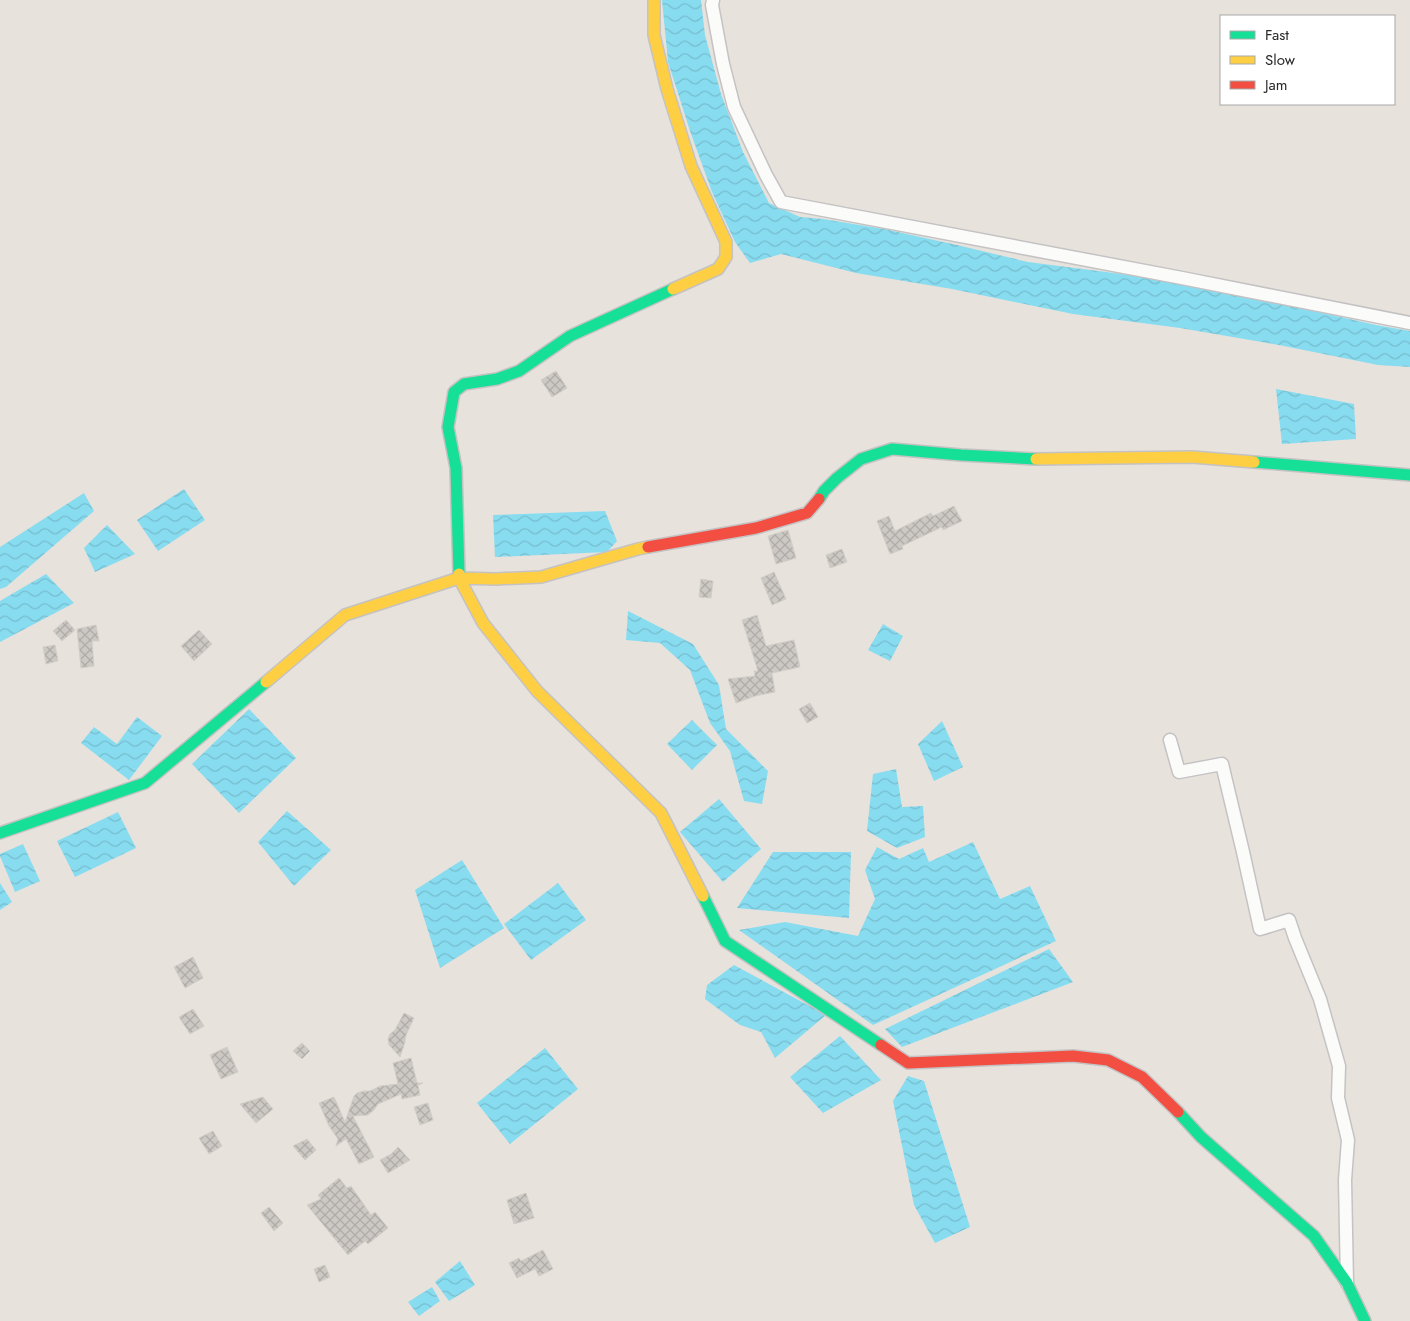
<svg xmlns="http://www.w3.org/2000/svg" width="1410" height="1321" font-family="Jost,sans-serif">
  <defs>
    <pattern id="water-waves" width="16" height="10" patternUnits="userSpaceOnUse" patternTransform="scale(1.25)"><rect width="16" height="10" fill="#88dcf0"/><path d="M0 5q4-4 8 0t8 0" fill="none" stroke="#75bdce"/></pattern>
    <pattern id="building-cross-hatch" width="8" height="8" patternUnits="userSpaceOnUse" patternTransform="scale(1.25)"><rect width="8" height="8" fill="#ccc8c4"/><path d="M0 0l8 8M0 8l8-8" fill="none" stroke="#afaca8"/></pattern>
  </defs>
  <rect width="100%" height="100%" fill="#e7e2dc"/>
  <path fill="url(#water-waves)" d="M662,0h39l4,35 16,59 22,58 26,51 31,14 23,2 61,10 73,16 71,17 156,20 192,43 34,6v36l-32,-2 -99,-20 -99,-17 -107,-14 -121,-25 -96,-16 -75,-19 -31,9 -15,-21 -23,-50 -22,-61 -22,-69z
    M1276,389l78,15 2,35 -74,5z
    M184,489l21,31 -47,31 -21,-31z
    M84,493l10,18 -88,76 -6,2v-42z
    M605,511l12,30 -10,11 -112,5 -2,-42z
    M107,525l28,29 -40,18 -11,-24z
    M46,574l28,29 -74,39v-41z
    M628,611l65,33 26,41 7,44 42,42 -6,33 -18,-3 -14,-50 -20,-28 -20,-53 -30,-27 -34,-3z
    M883,624l20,12 -13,25 -22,-11z
    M249,709l47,49 -57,55 -47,-49z
    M137,717l25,19 -33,44 -48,-37 13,-16 23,17z
    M692,720l25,25 -25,25 -25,-26z
    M942,721l21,46 -29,14 -16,-37z
    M896,769l6,38 21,-1 2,31 -28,11 -30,-17 6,-57z
    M719,799l42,50 -38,33 -43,-50z
    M287,811l44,39 -37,36 -36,-44z
    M118,812l18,36 -61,29 -18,-36z
    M973,842l27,57 30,-13 26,55 -183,84 -134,-95 46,-8 73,14 17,-37 -10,-29 12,-23 22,12 24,-11 6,14z
    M23,844l17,37 -25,11 -15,-36v-2z
    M773,852h78l-2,66 -112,-10z
    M462,860l42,68 -64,40 -25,-78z
    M0,883l12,19 -12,8z
    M558,883l28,37 -55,40 -27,-36z
    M1049,949l24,33 -171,65 -17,-18z
    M734,965l92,50 -51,43 -14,-26 -21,-7 -35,-26 2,-14z
    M840,1036l41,44 -58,33 -33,-36z
    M545,1048l33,41 -68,55 -33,-41z
    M908,1076l16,5 46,146 -35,16 -21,-38 -21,-104z
    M460,1261l15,24 -26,16 -14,-19z
    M432,1287l8,14 -21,15 -11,-14z"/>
  <path fill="url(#building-cross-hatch)" stroke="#d2cec8" d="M556,371l11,17 -15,9 -11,-17z
    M954,506l8,15 -19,9 -1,-3 -40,19 1,3 -13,5 -13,-33 12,-5 6,15 36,-18 2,3z
    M788,530l8,28 -20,6 -8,-28z
    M842,549l5,13 -17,6 -4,-13z
    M774,572l12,27 -14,6 -11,-27z
    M701,579l12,2 -2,17 -12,-1z
    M757,615l9,31 28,-6 6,27 -28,6 3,19 -20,4 -19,7 -8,-24 27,-3 -1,-5h4l-16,-51z
    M66,620l9,10 -13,11 -9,-10z
    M96,625l3,16h-7l2,25 -13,2 -4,-39z
    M199,630l13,14 -18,17 -13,-15z
    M55,645l3,16 -12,3 -3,-17z
    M810,703l8,14 -11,6 -8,-14z
    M193,957l10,21 -18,10 -11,-21z
    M193,1009l11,17 -14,8 -11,-17z
    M404,1013l10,5 -8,17 -1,7 -5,15 -11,-12 -1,-6 2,-5 5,-4z
    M302,1043l8,8 -8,8 -9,-8z
    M227,1047l11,25 -17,7 -11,-24z
    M411,1058l6,25h6l-5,2 2,10 -18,4 -1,-5 -23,10 -4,6 -6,5 -15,1 21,41 -15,7 -13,-25 -10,7 2,-7 -9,-13 -10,-23 15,-6 11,25 9,-26 3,-3 7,-2h6l10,-5 18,-2 -5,-21z
    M263,1097l10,12 -17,14 -16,-19z
    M428,1103l5,17 -13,5 -6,-18z
    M213,1131l9,15 -13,8 -10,-16z
    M307,1139l9,11 -11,10 -12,-14z
    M398,1147l12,13 -22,13 -8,-13 11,-6z
    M339,1178l8,10 4,-2 20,29 4,-3 13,16 -20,16 -3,-3 -17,14 -41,-50 14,-6 -3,-4z
    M526,1193l8,25 -20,6 -7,-24z
    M269,1207l14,16 -9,8 -13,-18z
    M543,1250l10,19 -14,7 -4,-7 -18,9 -8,-15 10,-5 2,3z
    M325,1265l5,12 -11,5 -5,-13z"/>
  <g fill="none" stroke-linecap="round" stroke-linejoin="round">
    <g stroke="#c4c2c3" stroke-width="15">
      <path id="street" d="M713,0l-1,5 11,59 11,43 32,68 15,27 401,76 228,45
        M1170,740l9,32 43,-8 21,88 17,77 29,-9 6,18 25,61 19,67 -1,32 10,42 -3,40 2,103"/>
    </g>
    <g stroke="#c4c2c3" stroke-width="14">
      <path id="fast" d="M1254,462l156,13
        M819,499l5,-8 13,-13 24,-19 31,-10 69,6 75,4
        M459,574l-3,-106 -8,-41 6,-35 10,-8 33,-5 22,-8 51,-35 103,-47
        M0,833l145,-50 121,-101
        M703,896l22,45 156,104
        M1178,1112l23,25 113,99 33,47 18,38"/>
    </g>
    <g stroke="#c4c2c3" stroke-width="14">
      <path id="slow" d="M654,0v35l13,54 24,77 35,76v15l-8,12 -45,20
        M1036,459l156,-2 62,5
        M459,574v4l24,45 54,68 124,122 42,83
        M266,682l79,-67 114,-37 36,1 46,-2 97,-28 10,-2"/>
    </g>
    <g stroke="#c4c2c3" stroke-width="14">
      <path id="jam" d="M648,547l108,-19 51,-15 12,-14
        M881,1045l27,18 165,-7 35,4 34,17 36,35"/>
    </g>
    <use href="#street" stroke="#fbfbfa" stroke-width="12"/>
    <use href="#fast" stroke="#16e098" stroke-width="11"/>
    <use href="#slow" stroke="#ffcf43" stroke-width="11"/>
    <use href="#jam" stroke="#f24e42" stroke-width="11"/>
  </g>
  <rect x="1220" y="15" width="175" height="90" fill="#ffffff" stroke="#a9a9a9"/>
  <rect x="1230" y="31" width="25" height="8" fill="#16e098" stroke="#a9a9a9"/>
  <text x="1265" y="40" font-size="15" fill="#282828">Fast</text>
  <rect x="1230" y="56" width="25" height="8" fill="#ffcf43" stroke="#a9a9a9"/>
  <text x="1265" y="65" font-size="15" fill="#282828">Slow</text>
  <rect x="1230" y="81" width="25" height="8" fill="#f24e42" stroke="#a9a9a9"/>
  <text x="1265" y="90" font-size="15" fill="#282828">Jam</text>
</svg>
